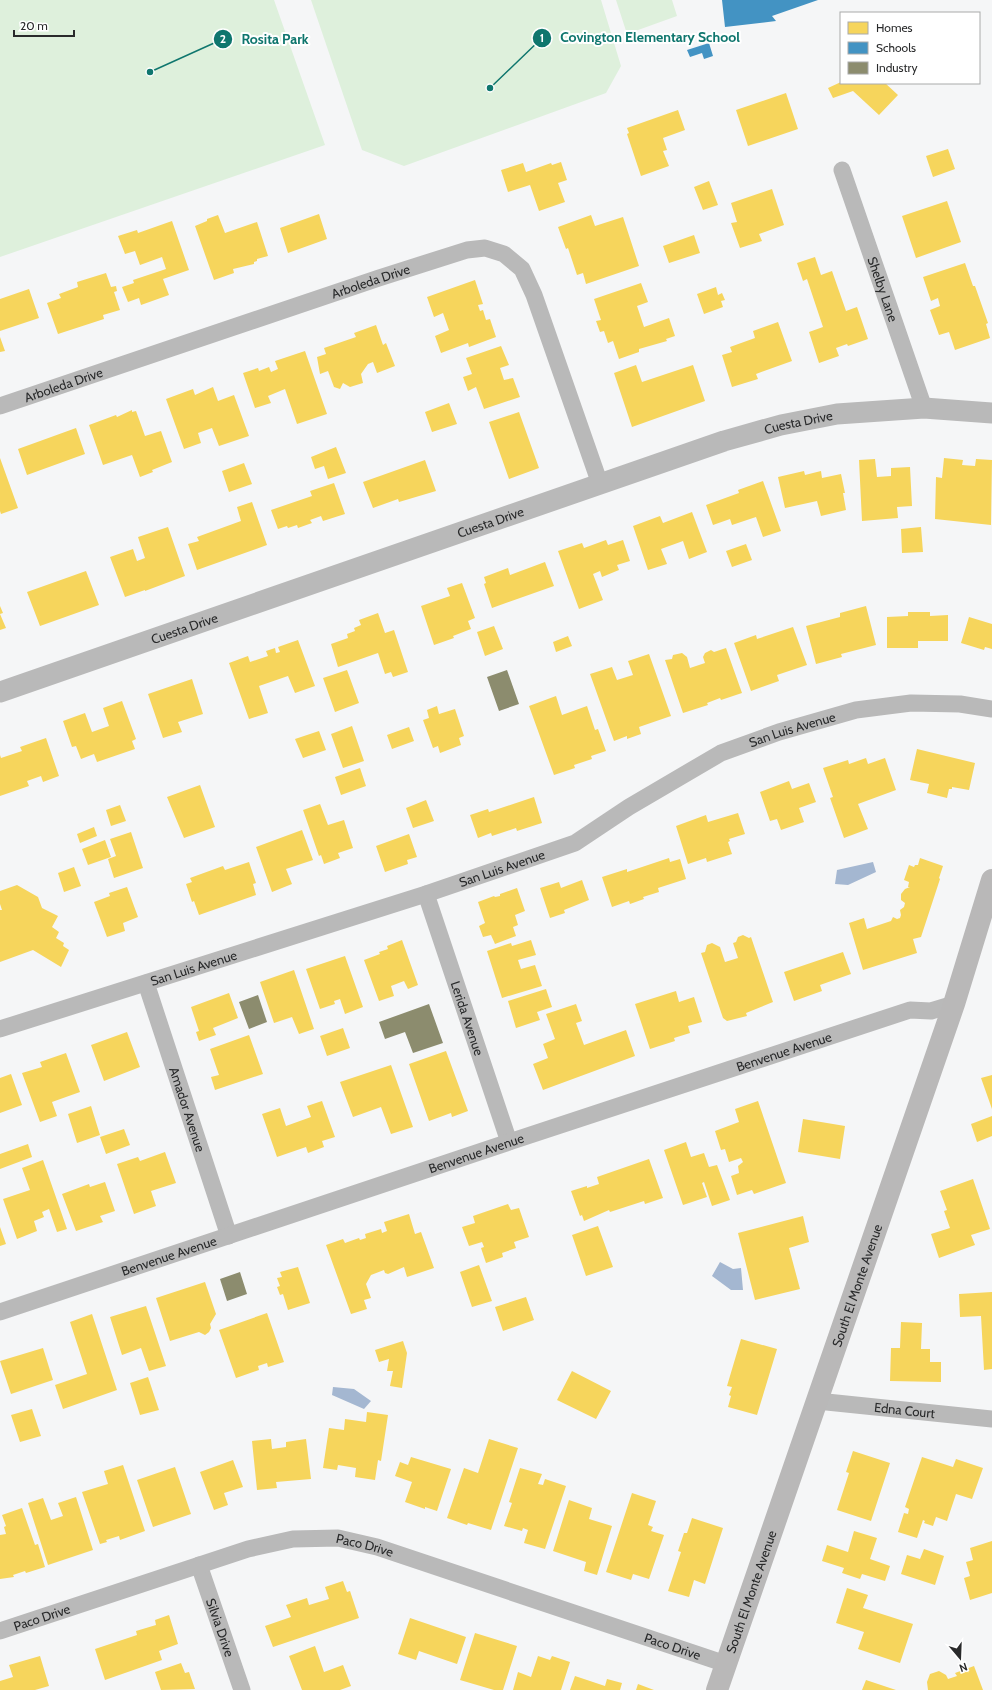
<svg xmlns="http://www.w3.org/2000/svg" width="992" height="1690" font-family="Cabin,sans-serif">
  <rect width="100%" height="100%" fill="#f5f6f7"/>
  <path fill="#def0dc" d="M0,0h274l51,145 -325,112z
    M311,0h290l20,66 -15,27 -202,73 -42,-16z
    M616,0h56l5,16 -50,18z"/>
  <path fill="#a4b7d1" d="M873,862l3,10 -28,13 -13,-1 2,-14z
    M720,1262l13,7 8,-1 2,22h-12l-19,-14z
    M333,1387l21,2 17,12 -7,8 -32,-14z"/>
  <path fill="#f6d55c" d="M841,82l44,1 13,12 -19,20 -26,-24 -20,7 -5,-10z
    M786,93l12,36 -50,17 -12,-36z
    M678,110l7,20 -22,8 4,12 -4,1 6,15 -28,10 -14,-42 2,-1 -2,-5z
    M948,149l7,20 -22,8 -7,-21z
    M561,162l6,18 -9,3 7,19 -26,9 -9,-26 -22,7 -7,-22 22,-7 3,9 25,-9 1,2z
    M709,181l9,24 -15,5 -9,-23z
    M772,189l12,36 -25,9 3,7 -22,7 -9,-25 6,-1 -6,-19z
    M947,201l14,41 -45,16 -14,-42z
    M319,214l8,25 -39,14 -8,-25z
    M218,215l7,18 32,-11 11,34 -11,3v2l-3,1v2l-21,5 1,4 -20,7 -19,-54 12,-5v-2z
    M591,215l4,11 28,-9 16,49 -53,18 -3,-11 -6,2 -9,-27 -2,1 -8,-22z
    M172,221l17,49 -26,9 6,16 -28,10 -2,-7 -11,4 -6,-15 12,-4 -1,-3 33,-11 -4,-12 -22,8 -5,-14 -10,3 -7,-18 19,-6 1,3z
    M694,235l6,18 -31,10 -6,-17z
    M815,257l6,18 11,-4 14,40 11,-4 11,32 -20,7 -1,-2 -11,4 3,8 -20,7 -10,-31 14,-5 -16,-48 -4,2 -6,-18z
    M965,263l8,23h2l13,37 -2,1 4,14 -35,12 -6,-18 -10,3 -9,-25 10,-4 -2,-8 -7,3 -8,-24z
    M106,273l5,14 5,-1 1,5 -3,1 6,18 -17,5 1,4 -46,15 -11,-31 14,-5 -2,-4 19,-7 -1,-5z
    M475,280l8,24 -5,1 2,6 3,-1 3,10 4,-1 6,18 -27,10 -1,-4 -27,10 -6,-17 14,-6 -6,-17 -9,4 -7,-20z
    M641,283l7,19 -11,4 7,21 25,-9 6,18 -9,3 1,2 -28,8v3l-20,7 -6,-18 -5,2 -4,-12 -4,1 -4,-11 5,-1 -7,-21z
    M716,287l2,8 4,-2 3,7 -4,1 2,6 -19,7 -7,-20z
    M29,289l10,29 -39,13v-32z
    M778,322l14,39 -36,13 2,5 -26,8 -10,-32 10,-3 -2,-5 25,-9 -2,-7z
    M376,325l7,20 3,-2 9,23 -18,7 -4,-11 -5,2 -7,10 2,9 -13,4 -7,-4 -3,6 -6,-2 -6,-16 -8,3 -3,-17 9,-3 -2,-6 32,-11 -2,-4z
    M0,337l5,14 -5,1z
    M501,346l8,19 -9,3 4,12 9,-2 7,19 -36,12 -8,-22 -8,4 -5,-14 9,-3 -6,-16z
    M305,351l22,63 -30,10 -12,-35 -17,7 3,7 -16,5 -12,-35 15,-5 1,3 10,-4 2,5 7,-3 -3,-8z
    M636,365l6,17 51,-17 12,36 -73,26 -18,-54z
    M213,387l5,14 16,-6 15,41 -30,10 -7,-18 -14,5 3,10 -17,6 -18,-50 27,-10 2,6z
    M449,403l8,21 -25,8 -7,-20z
    M132,410v2l4,-1 9,25 16,-5 11,31 -20,8 1,2 -13,5 -8,-22 -29,10 -14,-40 27,-10 1,2z
    M519,412l20,56 -30,11 -20,-57z
    M76,428l9,26 -58,21 -9,-26z
    M336,447l10,26 -18,6 -4,-13 -9,3 -4,-12z
    M0,458l18,50 -17,6 -1,-3z
    M944,458l19,2 -1,5 13,1 1,-7 16,1 -1,65 -56,-6 1,-42 6,1z
    M875,459l2,18 14,-1v-8l19,-1 2,39 -15,1 1,11 -36,3 -3,-61z
    M425,460l11,31 -37,11 -1,-3 -25,9 -10,-26z
    M244,463l8,21 -23,8 -7,-21z
    M804,471l1,4 16,-4 1,7 19,-4 4,19h-2l3,17 -25,6 -4,-15 -32,7 -7,-31z
    M763,481l18,50 -18,6 -7,-20 -24,8 -2,-6 -17,6 -7,-20 33,-12 -1,-3z
    M334,483l11,31 -22,7 -2,-5 -11,4 2,3 -14,5 -1,-3 -9,3 -1,-2 -9,3 -7,-19 41,-14 -2,-5z
    M252,502l15,43 -70,25 -9,-26 11,-3 -2,-4 44,-16 -4,-14z
    M692,512l15,40 -18,7 -6,-18 -22,8 6,15 -19,6 -15,-44 27,-10 3,7z
    M168,527l17,49 -40,15v-1l-20,7 -15,-40 23,-8 4,12 8,-3 -7,-21z
    M921,527l2,25 -21,1 -1,-24z
    M606,540l2,5 15,-5 7,21 -13,4 2,5 -17,7 -2,-6 -7,3 10,26 -24,9 -21,-58 24,-8 2,5z
    M746,544l6,16 -20,7 -6,-16z
    M545,562l9,24 -62,22 -8,-24 2,-1 -2,-6 24,-9 2,7z
    M86,571l13,34 -59,21 -13,-34z
    M462,583l13,35 -7,3 3,8 -18,7 1,2 -20,7 -13,-39 29,-10 -3,-8z
    M0,606l3,7 -3,1 6,14 -6,2z
    M866,606l10,39 -35,9 1,3 -26,7 -10,-38 34,-9v-4z
    M908,612h22v4l18,-1v26h-30v7h-31v-31l21,-1z
    M378,613l7,20 9,-3 14,42 -15,5 -2,-5 -6,2 -7,-21 -40,14 -7,-23 17,-6 -1,-4 8,-3 -1,-3 7,-3 -2,-5z
    M969,617l23,7v25l-7,-2 -1,3 -23,-7z
    M494,626l9,23 -18,7 -8,-24z
    M793,627l14,38 -30,10 2,6 -28,10 -17,-48 22,-8 1,4z
    M568,636l4,10 -16,6 -3,-10z
    M298,640l17,46 -20,7 -7,-17 -29,10 9,27 -19,6 -20,-56 19,-7 2,6 18,-6 -2,-5 9,-3 1,5 4,-1 -2,-5z
    M726,648l16,45 -21,7 -1,-2 -13,5 1,2 -25,8 -18,-53 7,-1 1,-4 9,-2 5,4 3,11 15,-5 -2,-6 2,-4 6,-3 3,2z
    M649,654l22,62 -32,11 2,7 -14,5v-3l-13,5 -24,-67 22,-7 5,13 16,-5 -5,-14z
    M347,670l12,33 -24,9 -12,-34z
    M192,679l11,35 -25,8 4,10 -19,6 -15,-44z
    M556,696l6,19 25,-9 8,24 3,-1 8,22 -15,5 1,3 -18,6 1,3 -21,7 -25,-69z
    M122,701l14,38 -4,2 3,8 -38,13 -3,-8 -13,5 -5,-13 -4,1 -9,-26 22,-8 7,19 17,-6 -6,-18z
    M437,706l2,8 16,-5 9,27 -5,2 2,7 -21,8 -2,-7 -5,2 -10,-28 6,-2 -2,-8z
    M352,726l12,35 -21,7 -12,-34z
    M409,727l5,14 -22,8 -5,-14z
    M319,731l7,19 -23,8 -8,-19z
    M46,738l13,38 -16,6 -2,-6 -14,5 2,5 -29,10v-41l1,3 21,-7 -2,-4z
    M917,749l58,14 -6,27 -17,-3v2h-3l-2,9 -20,-5 2,-9 -19,-4z
    M866,758l2,6 17,-6 11,32 -38,14 10,25 -24,9 -14,-40 3,-1 -10,-29 25,-8 1,4z
    M360,768l6,18 -25,9 -6,-18z
    M789,781l3,8 17,-6 7,19 -17,6 5,14 -23,8 -4,-11 -7,2 -10,-29z
    M200,785l15,42 -31,11 -17,-41z
    M534,797l8,26 -25,8 -1,-3 -24,8 -1,-3 -13,5 -8,-23 18,-6 1,3z
    M426,800l8,21 -21,7 -7,-20z
    M320,804l8,21 16,-5 9,28 -15,5 2,5 -16,6 -3,-9 -2,1 -16,-46z
    M120,805l6,16 -15,5 -5,-16z
    M738,813l7,21 -16,5 1,2 -2,1 4,12 -25,8 -1,-4 -18,6 -12,-38 30,-11 2,7z
    M94,827l3,9 -17,7 -3,-9z
    M302,830l11,30 -27,9 6,15 -20,8 -16,-45z
    M131,832l12,36 -29,10 -6,-19 8,-3 -6,-17z
    M409,834l8,23 -10,3 1,4 -23,8 -9,-26z
    M105,840l6,17 -23,8 -6,-16z
    M669,858l1,4 10,-3 6,20 -28,9 1,4 -16,5 1,2 -14,5 -1,-3 -17,6 -10,-30 25,-8v3z
    M920,858l23,8 -4,12 1,1 -19,58 -8,2 4,14 -54,17 -14,-47 15,-5 3,11 24,-8 2,-4 4,2 3,-1 1,-3 -1,-5 4,-3 1,-4 -4,-3v-6l4,-5 5,-2h-2l1,-5 -5,-2 5,-15 5,2 1,-2h3z
    M249,862l7,21 -3,1 3,11 -57,20 -5,-14 -2,1 -6,-18 6,-2 -2,-4 33,-12 2,4z
    M74,867l7,19 -17,6 -6,-19z
    M582,880l7,20 -25,10 1,3 -15,5 -10,-30 19,-6 2,6z
    M17,885l21,12 4,11 16,8 -6,11 7,5 -3,6 8,5 -1,3 6,4 -8,17 -28,-17 -33,12v-52h2l-2,-6v-13z
    M127,887l11,30 -15,6 2,8 -18,6 -13,-35 16,-6 -1,-3z
    M517,888l8,23 -10,4 3,10 -5,2 3,9 -21,8 -4,-9 -8,2 -4,-11 6,-3 -7,-21 16,-6 1,1 5,-1v-2z
    M743,935l6,3 2,-1 22,65 -27,11 1,3 -20,5 -4,-3 -22,-65 4,-1 2,-7 5,-2 8,4 5,15 13,-4 -5,-15 3,-1 2,-5z
    M402,940l16,45 -10,4 -4,-8 -13,5 3,10 -15,5 -15,-41 16,-6 -1,-2 9,-3 -1,-3z
    M531,940l5,15 -18,5 3,9 14,-4 7,21 -40,12 -15,-47 24,-8 1,3z
    M843,952l8,22 -31,11 2,6 -28,10 -10,-29z
    M345,956l18,51 -18,7 -5,-15 -6,2 1,3 -15,5 -14,-40z
    M294,970l20,59 -15,5 -7,-17 -18,6 -14,-41z
    M546,989l6,18 -15,5 3,8 -24,8 -8,-27z
    M676,991l3,11 15,-5 8,25 -14,4 2,7 -16,5 1,3 -25,8 -15,-45z
    M229,993l9,25 -25,10 3,7 -17,6 -3,-9 3,-1 -8,-24z
    M576,1004l6,17 -6,2 8,22 42,-15 9,26 -92,34 -10,-26 15,-6 -5,-14 12,-5 -9,-25z
    M343,1028l7,20 -23,8 -7,-20z
    M127,1032l13,35 -36,14 -13,-36z
    M249,1035l14,39 -48,16 -4,-13 8,-2 -9,-26z
    M446,1051l22,60 -16,6 -1,-4 -22,8 -20,-57z
    M66,1053l14,39 -28,10 5,14 -17,6 -18,-49 20,-6 -2,-5z
    M391,1065l22,62 -22,7 -10,-27 -28,10 -13,-35z
    M11,1074l11,31 -22,8v-35z
    M992,1075v34l-11,-31z
    M322,1101l13,36 -13,4 2,6 -16,6 -2,-6 -29,10 -15,-43 18,-6 6,18 25,-9 -4,-11z
    M758,1101l28,82 -32,11 -2,-4 -15,5 -6,-19 8,-3 -1,-7 5,-4 -2,-4 -12,4 -4,-13 -4,1 -6,-19 24,-9 -4,-13z
    M91,1106l9,29 -23,8 -9,-29z
    M992,1116v20l-15,6 -6,-18z
    M803,1119l42,7 -5,33 -42,-7z
    M124,1129l6,16 -24,9 -6,-17z
    M686,1142l5,15 13,-4 5,14 8,-2 13,35 -18,6 -8,-24 -2,1 5,14 -24,8 -19,-55z
    M28,1144l4,13 -32,12v-15z
    M165,1152l11,31 -25,8 5,15 -22,8 -17,-50 21,-7 2,4z
    M649,1159l14,39 -18,6 -1,-3 -34,11 -1,-2 -25,11 -2,-6 -2,1 -9,-25 16,-5v2l12,-4 -2,-7z
    M43,1160l24,69 -10,3 -8,-23 -7,3 2,5 -10,4 3,10 -20,8 -14,-40 27,-9 -8,-22z
    M973,1179l17,50 -19,6 4,10 -36,13 -8,-24 19,-6 -6,-17 3,-1 -7,-19z
    M105,1182l10,29 -15,5 3,6 -27,9 -14,-37 27,-10 1,3z
    M508,1204l3,6 8,-2 10,29 -15,5 2,6 -14,5 1,4 -17,6 -5,-15 3,-1 -2,-5 -13,4 -7,-19 13,-4 -2,-7z
    M409,1214l6,20 6,-2 13,36 -27,9 -3,-10 -16,7 -3,-1 -1,-3 -13,5 -5,9 5,14 -7,2 3,9 -16,5 -25,-69 17,-6 2,4 14,-5 1,2 6,-2 -1,-4 16,-5 1,4 5,-2 -3,-9z
    M803,1216l6,26 -20,6 11,41 -45,11 -17,-67z
    M598,1226l15,41 -27,9 -14,-41z
    M0,1227l6,17 -6,2z
    M479,1265l13,36 -20,6 -12,-35z
    M298,1267l12,36 -22,7 -5,-16 -3,1 -3,-8 3,-1 -3,-8 5,-1 -2,-5z
    M205,1282l11,32 -6,10 1,4 -2,4 -4,3 -6,-3 -29,9 -14,-43z
    M992,1292v77l-8,1 -3,-54 -21,1 -1,-23z
    M526,1297l8,23 -31,11 -8,-24z
    M146,1306l20,60 -17,5 -8,-23 -19,7 -12,-38z
    M267,1313l17,49 -16,5 -1,-4 -9,3 1,4 -23,8 -17,-48z
    M92,1314l25,76 -54,19 -8,-24 32,-11 -17,-52z
    M901,1322l21,1 -1,26h9v13h11v20l-51,-1 1,-33h9z
    M741,1339l36,10 -20,66 -29,-8 3,-11 -2,-1 3,-8 -5,-1z
    M403,1341l4,12 -5,35 -12,-2 3,-15h-6l2,-12 -10,3 -4,-12z
    M43,1348l10,32 -42,14 -11,-33z
    M572,1371l39,20 -15,28 -39,-19z
    M148,1377l11,33 -19,5 -10,-32z
    M32,1409l9,27 -21,6 -9,-27z
    M367,1412l21,3 -7,46 -3,-1 -3,20 -20,-3 1,-9 -18,-3 -1,5 -14,-2 6,-40 15,2 1,-11 21,3z
    M271,1439l1,10 14,-2v-5l20,-3 5,40 -35,3 1,6 -20,2 -5,-49z
    M489,1439l29,9 -27,82 -23,-7 -1,2 -20,-7 17,-50 14,5z
    M853,1451l37,12 -19,58 -34,-11 12,-37 -3,-1z
    M411,1457l40,12 -14,42 -12,-4v2l-20,-7 7,-20 -17,-6 5,-14 8,3z
    M922,1457l31,10 3,-8 27,9 -11,31 -16,-5 -9,27 -11,-4 -3,9 -9,-3 1,-2 -2,-1 -6,18 -19,-6 6,-19 4,1 1,-5 -4,-2z
    M233,1460l10,27 -19,6 4,12 -14,5 -14,-38z
    M123,1465l22,66 -25,9 -1,-4 -13,4 1,2 -7,2 -18,-52 26,-8 -4,-13z
    M175,1467l16,47 -38,13 -16,-47z
    M520,1468l22,6 -4,10 5,1 2,-6 21,7 -21,63 -21,-6 4,-13 -5,-2 -1,3 -18,-5 8,-23 -3,-1z
    M632,1493l24,8 -8,24 5,2 -2,4 13,4 -15,44 -16,-5 -2,6 -25,-8z
    M76,1497l17,53 -45,15 -20,-62 15,-5 8,22 12,-4 -5,-13z
    M569,1500l23,8 -3,11 23,7 -15,49 -13,-4 2,-9 -33,-11z
    M22,1508l13,37 3,-1 7,23 -19,6 -1,-2 -12,4 1,2 -14,2v-44l6,-1 -2,-7 2,-1 -4,-11z
    M692,1518l31,10 -18,56 -11,-4 -5,17 -21,-6 13,-39 -3,-1 6,-18h3z
    M854,1531l23,7 -7,21 20,7 -5,15 -23,-7 -2,5 -18,-6 2,-5 -22,-7 5,-16 21,7z
    M992,1541v52l-22,7 -6,-22 6,-2 -4,-14 7,-2 -3,-12z
    M924,1549l20,7 -9,29 -34,-11 6,-19 13,4z
    M343,1581l4,11 3,-1 9,27 -86,29 -8,-21 26,-9 -5,-12 21,-7 2,7 20,-6 -4,-12z
    M847,1588l21,7 -5,13 50,16 -13,39 -42,-14 6,-17 -28,-9z
    M169,1615l9,29 -19,7 3,9 -57,20 -10,-31 42,-14 -1,-4 20,-6 -1,-5z
    M410,1618l56,19 -9,27 -38,-13 -3,9 -18,-6z
    M475,1633l42,13 -14,44h-9l-34,-10z
    M315,1646l9,26 19,-7 8,21 -11,4h-38l-13,-34z
    M40,1656l9,30 -14,4h-35v-9l13,-4 -4,-12z
    M538,1656l12,4 2,-4 18,6 -9,28h-48l5,-18 13,5z
    M181,1663l4,10 4,-1 6,17 -34,1 -6,-18z
    M974,1666l9,24h-55l-1,-8 3,-8 9,-3 7,4 2,4 9,-3 -2,-3z
    M575,1676l30,10 2,-7 15,4 -2,7h-50z
    M866,1680l30,10h-34z
    M638,1684l16,6h-18z"/>
  <path fill="#4393c3" d="M722,0h96l-46,16 4,5 -51,6z
    M709,43l4,13 -9,3 -2,-6 -12,4 -3,-7z"/>
  <path fill="#8c8c6e" d="M507,670l12,34 -20,7 -12,-34z
    M258,995l9,27 -18,7 -10,-27z
    M429,1004l14,39 -30,10 -8,-21 -20,7 -6,-17z
    M240,1272l7,22 -20,7 -7,-22z"/>
  <g fill="none" stroke-linecap="round" stroke-linejoin="round">
    <g stroke="#b9b9b9" stroke-width="17">
      <path id="s1" d="M842,170l82,238"/>
      <path id="s2" d="M0,406l379,-128 88,-28 18,-2 19,6 18,15 12,26 66,189"/>
      <path id="s3" d="M426,894l83,248"/>
      <path id="s4" d="M146,983l83,253"/>
      <path id="s5" d="M0,1029l426,-135 149,-51 54,-36 92,-54 58,-21 77,-22 55,-7 49,1 32,5"/>
      <path id="s6" d="M0,1312l509,-170 401,-132 21,1 23,-7"/>
      <path id="s7" d="M817,1401l175,18"/>
      <path id="s8" d="M199,1565l43,125"/>
      <path id="s9" d="M0,1631l248,-82 45,-10 45,-1 39,9 349,117"/>
    </g>
    <path stroke="#b9b9b9" stroke-width="21" id="s10" d="M0,692l724,-251 57,-16 56,-11 87,-6 68,5"/>
    <path stroke="#b9b8b8" stroke-width="22" id="s11" d="M717,1690l237,-686 38,-124"/>
  </g>
  <g text-anchor="middle" dominant-baseline="central" stroke-width="4" stroke-linejoin="round" paint-order="stroke">
    <g font-size="13" fill="#292a2b" stroke="#fff">
      <text stroke="none"><textPath href="#s2" startOffset="391">Arboleda Drive</textPath></text>
      <text stroke="none"><textPath href="#s1" startOffset="126">Shelby Lane</textPath></text>
      <text stroke="none"><textPath href="#s2" startOffset="67">Arboleda Drive</textPath></text>
      <text stroke="none"><textPath href="#s10" startOffset="843">Cuesta Drive</textPath></text>
      <text stroke="none"><textPath href="#s10" startOffset="519">Cuesta Drive</textPath></text>
      <text stroke="none"><textPath href="#s10" startOffset="195">Cuesta Drive</textPath></text>
      <text stroke="none"><textPath href="#s5" startOffset="851">San Luis Avenue</textPath></text>
      <text stroke="none"><textPath href="#s5" startOffset="527">San Luis Avenue</textPath></text>
      <text stroke="none"><textPath href="#s5" startOffset="203">San Luis Avenue</textPath></text>
      <text stroke="none"><textPath href="#s3" startOffset="131">Lerida Avenue</textPath></text>
      <text stroke="none"><textPath href="#s6" startOffset="826">Benvenue Avenue</textPath></text>
      <text stroke="none"><textPath href="#s4" startOffset="133">Amador Avenue</textPath></text>
      <text stroke="none"><textPath href="#s6" startOffset="502">Benvenue Avenue</textPath></text>
      <text stroke="none"><textPath href="#s6" startOffset="178">Benvenue Avenue</textPath></text>
      <text stroke="none"><textPath href="#s11" startOffset="428">South El Monte Avenue</textPath></text>
      <text stroke="none"><textPath href="#s7" startOffset="88">Edna Court</textPath></text>
      <text stroke="none"><textPath href="#s9" startOffset="380">Paco Drive</textPath></text>
      <text stroke="none"><textPath href="#s11" startOffset="104">South El Monte Avenue</textPath></text>
      <text stroke="none"><textPath href="#s9" startOffset="44">Paco Drive</textPath></text>
      <text stroke="none"><textPath href="#s8" startOffset="66">Silvia Drive</textPath></text>
      <text stroke="none"><textPath href="#s9" startOffset="704">Paco Drive</textPath></text>
    </g>
  </g>
  <path fill="none" stroke="#0f766e" stroke-width="1.5" d="M490 88L542 38M150 72L223 39"/>
  <g fill="#0f766e" stroke="#fff" stroke-width="1.5">
    <circle cx="490" cy="88" r="4"/>
    <circle cx="150" cy="72" r="4"/>
    <circle cx="542" cy="38" r="10"/>
    <circle cx="223" cy="39" r="10"/>
  </g>
  <g font-size="12" text-anchor="middle" font-weight="bold" fill="#fff">
    <text x="542" y="42">1</text>
    <text x="223" y="43">2</text>
  </g>
  <g font-size="14" text-anchor="middle" font-weight="bold" fill="#0f766e" stroke="#fff" stroke-width="4" stroke-linejoin="round" paint-order="stroke">
    <text x="650" y="42">Covington Elementary School</text>
    <text x="275" y="44">Rosita Park</text>
  </g>
  <rect x="840" y="12" width="140" height="72" fill="#ffffff" stroke="#a9aaaa"/>
  <rect x="848" y="22" width="20" height="12" fill="#f6d55c" stroke="#a9aaaa"/>
  <text x="876" y="32" font-size="12" fill="#292a2b">Homes</text>
  <rect x="848" y="42" width="20" height="12" fill="#4393c3" stroke="#a9aaaa"/>
  <text x="876" y="52" font-size="12" fill="#292a2b">Schools</text>
  <rect x="848" y="62" width="20" height="12" fill="#8c8c6e" stroke="#a9aaaa"/>
  <text x="876" y="72" font-size="12" fill="#292a2b">Industry</text>
  <g transform="translate(960 1658) rotate(161)" stroke="#ffffff" stroke-width="3" paint-order="stroke">
  <path d="M0-3L7 15L0 10L-7 15Z" fill="#292a2b"/>
  <text y="-6" font-size="11" font-weight="bold" text-anchor="middle" fill="#292a2b">N</text>
  </g>
  <path d="M14 30v6h60v-6" fill="none" stroke="#292a2b" stroke-width="2"/>
  <text x="20" y="30" font-size="12" fill="#292a2b" stroke="#ffffff" stroke-width="3" paint-order="stroke">20 m</text>
</svg>
